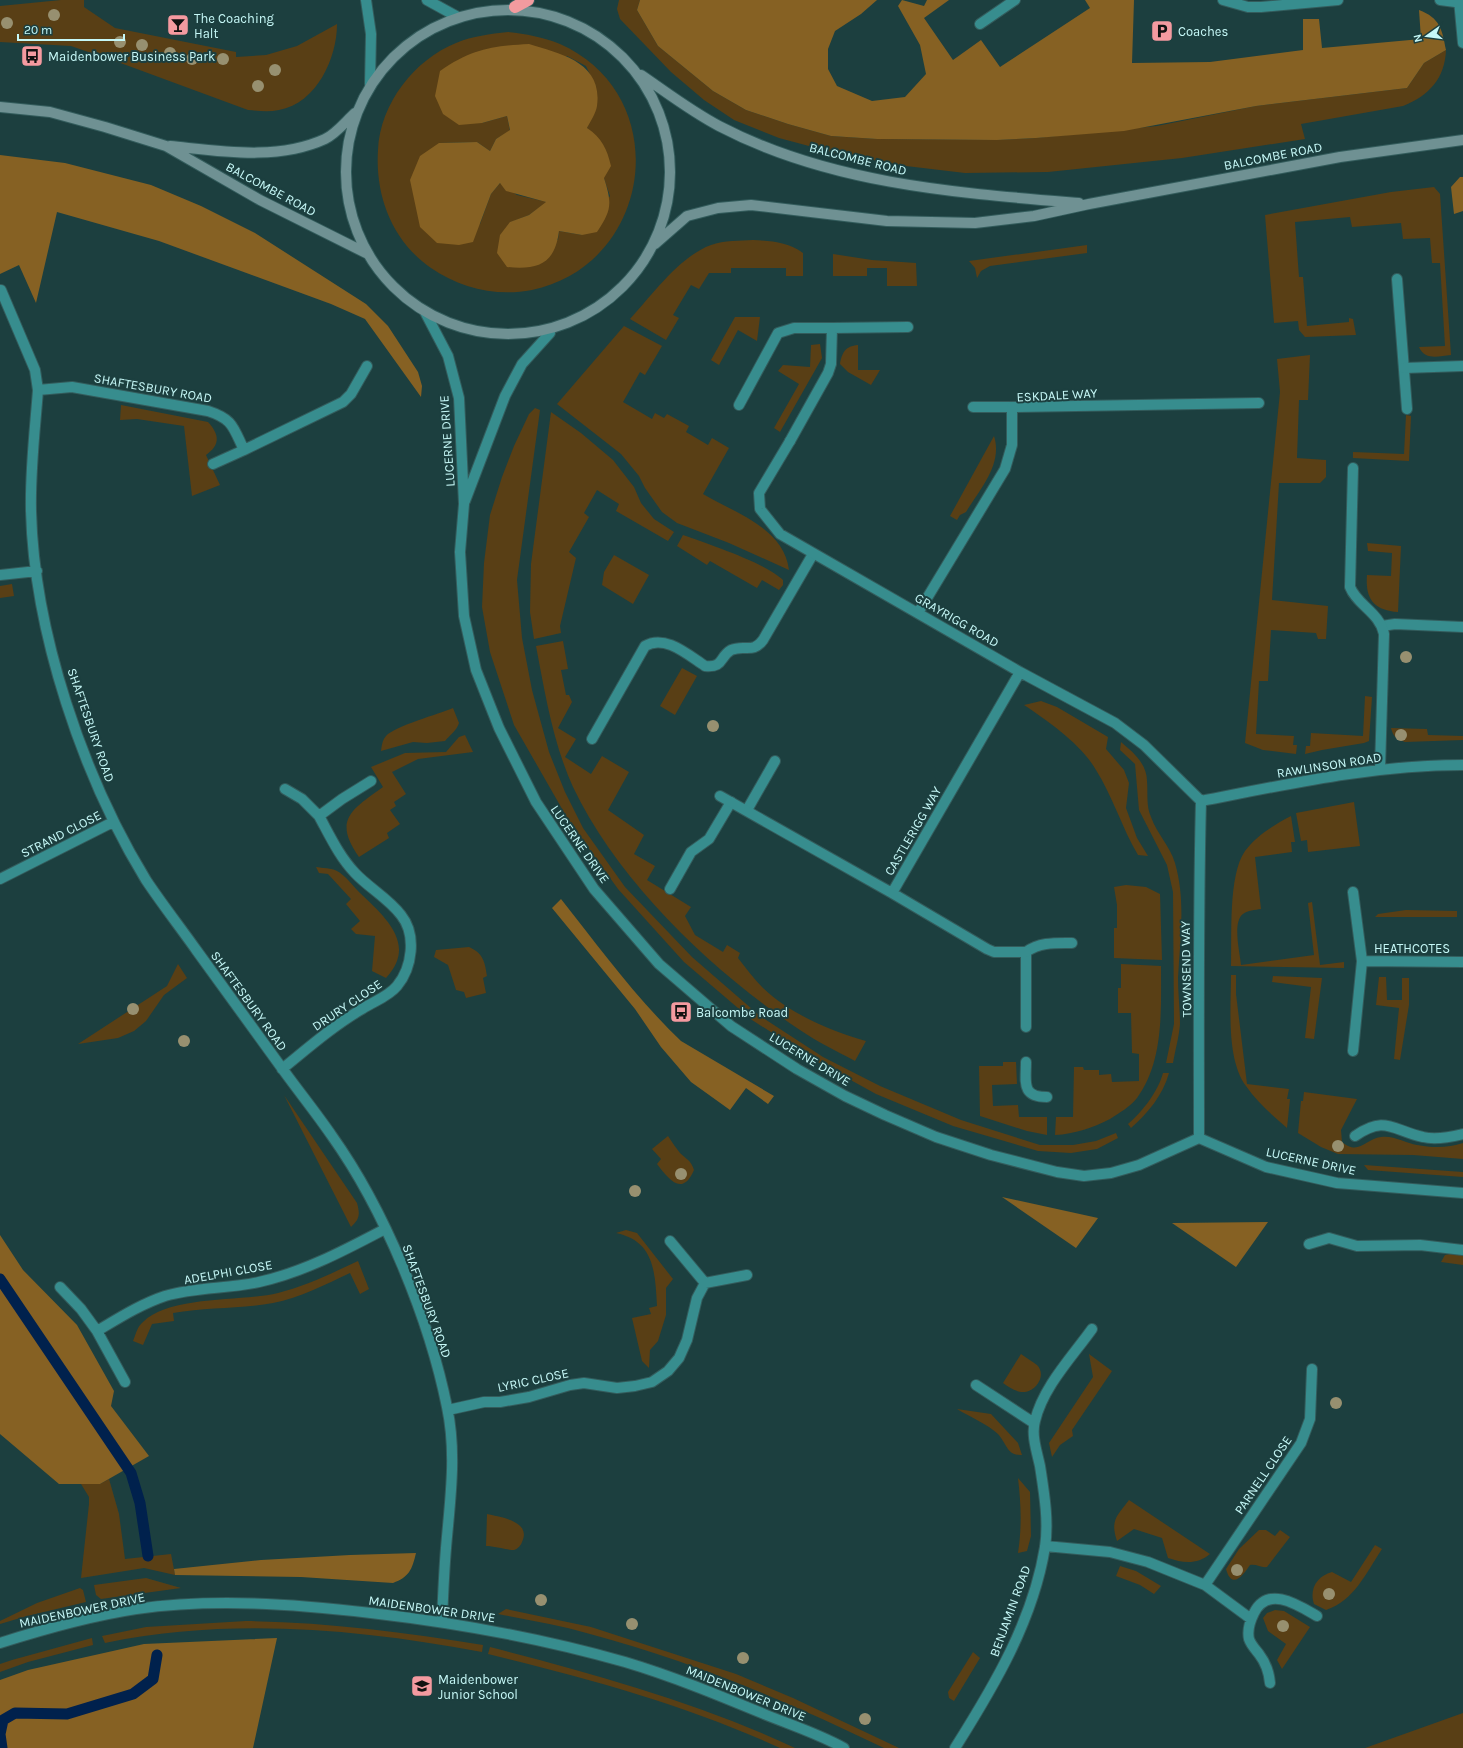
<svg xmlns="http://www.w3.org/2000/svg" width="1463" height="1748" font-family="Karla,sans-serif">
  <rect width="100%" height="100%" fill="#1c3f3f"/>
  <path fill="#593f15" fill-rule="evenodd" d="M61,0h23v7l31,21 121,24v5l30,-2 31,-9 40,-22c0,34 -20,79 -58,86 -10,2 -20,1 -31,0l-122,-45 -55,-19 -71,-4v-36z
    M619,0h21l-3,10 21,36 55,45 33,19 42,14 43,12 46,3 120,1 39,-2 121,-12 99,-20 151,-18 17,-25 22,-13c-1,28 -17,46 -43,56l-102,18 4,15 -123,19 -134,14 -83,1 -59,-7 -71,-13 -56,-15 -45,-18 -30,-20 -33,-28 -51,-53 -3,-10z
    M508,32c18,2 35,5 52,12 115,51 94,220 -28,246 -36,7 -72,-2 -101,-22 -39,-27 -56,-72 -53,-118 2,-46 36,-90 78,-107 17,-7 34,-9 52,-11zM567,56l19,10 10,21 -9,41 23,68 -28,39 -23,-4 -1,9 -47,-18 18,-7 18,-13 -30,-7 -17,-12 -9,11 -11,30 -41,-81 38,-1 13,9 6,-12 14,-8 -3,-15 -25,7z
    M1434,187l6,7 11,161c-12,1 -26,6 -32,-8l26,-1 -5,-83h-8l-2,-25 -27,1 -2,-16 -49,4 -2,-10 -55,5 4,55h4l4,49 42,-4v-4l4,1 3,16 -51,2 -6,-7 -1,-9 -24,2 -9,-108 126,-23z
    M753,240c18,1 35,2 50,13v23h-17v-8h-55v5h-22l-10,16 -8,-4 -18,30 6,3 -13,22 -36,-21c22,-24 50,-63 81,-74 13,-5 29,-4 42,-5z
    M1087,245v8l-97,13 -9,5 -4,7 -2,-10 -6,-7z
    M833,254l39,6 44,3 1,23h-30v-18h-20v8h-34z
    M735,317h25l-3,24 -19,-11 -19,35 -8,-5z
    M624,326l38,20 -17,29 -5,-3 -17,30 29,17 3,-6 9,5 3,-4 22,12 -3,6 22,13 4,-7 17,10 -26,46c32,19 81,34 86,76l-60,-27 -52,-20 -15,-11 -17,-24 -6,-12 -18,-22 -64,-50z
    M820,344l2,14 -42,74 -6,-4 25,-44 -21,-13 5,-6 27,2 1,-22z
    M858,345v25h22l-9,15 -23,-13 -8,-8c2,-11 5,-18 18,-19z
    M1310,355l-2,45h-9l-2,58 29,2v17l-6,6h-41l-7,117 56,6 -2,33h-8l-2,-6 -45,-3 -3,51h-9l-3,53 38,2 -1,9h4l-1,9 -33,-4 -18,-7 35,-351 -3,-33z
    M121,405l87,17c12,13 12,23 -2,33l14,30 -28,11 -8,-70 -47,-7 -17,1z
    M535,408l5,2 -23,170 5,58 10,52 17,62 16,40 18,36 42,59 67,70 68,59 63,41 57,29 81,34 79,25h33l23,-4 20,-8 2,5 -21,11 -26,4 -33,-2 -85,-25 -77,-32 -58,-32 -66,-42 -68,-58 -66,-73 -49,-68 -55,-96 -24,-73 -8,-45 2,-44 6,-48 12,-38 12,-31 15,-32z
    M551,412l30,21 32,27 21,27 7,16 13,16 20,13 -6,9 -52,-30 3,-7 -22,-14 -13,23 5,4 -20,35 7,6 -16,68 1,7 -27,6 -4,-27 1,-48z
    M1406,415l5,1 -2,45 -56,-3v-6l51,2z
    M994,436c9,28 -14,53 -28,76l-6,3 -3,5 -7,-4z
    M683,535c25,9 83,28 100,45v5l-4,5 -17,-10 -5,8 -47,-27 -3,4 -30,-19z
    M1367,543l34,3 -3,66c-24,-2 -33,-13 -31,-37l24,1 1,-23 -24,-2z
    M614,555l35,20 -16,29 -31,-19 2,-13z
    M12,584l2,12 -14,2v-12z
    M563,641l5,28 -7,1 5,25h3l3,7 -14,26 18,11 -11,18 26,17 11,-18 27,16 -21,38 36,25 -10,19 21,12 -8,14 44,27 -6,9 10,19 28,17 4,-7 13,8 -2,5c8,10 16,21 25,30 27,26 68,43 103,53l-11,20c-18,-10 -38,-19 -55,-31 -87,-58 -182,-148 -227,-243 -20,-44 -28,-94 -37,-141z
    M682,668l15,8 -22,39 -15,-9z
    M1365,696l7,1 -3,44 -5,2 -42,7 -17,4 1,-8h4l1,-13 52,3z
    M1041,701l16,6 51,30 -2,12 18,21 5,13 -3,25 11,30 11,18 -10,-1c-16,-27 -25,-58 -42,-85 -15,-26 -48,-49 -72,-65z
    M453,708l6,15c-2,7 -9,12 -14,18l-18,2 -14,-1 -32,9c1,-6 1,-10 5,-15 9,-10 53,-22 67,-28z
    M1391,728l36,1 1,6 35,1v4l-58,2c-9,-3 -12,-6 -14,-14z
    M465,735l8,17 -55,7 -26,13 14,22 -12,8 2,4 -6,4 10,14 -13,9 2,5 -30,19c-27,-38 -6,-48 24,-70l-12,-20 34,-14 41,-1 13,-15z
    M1121,742c12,10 26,22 26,39 1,12 -1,25 4,36 6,17 19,29 24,46 11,38 5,77 3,115 0,16 2,31 2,46 -1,13 -5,27 -7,39h-7l8,-39 -1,-132 -6,-27 -28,-55 -4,-46 -15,-14z
    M1354,802l6,44 -52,6 -1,-12 -6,1 -5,-28z
    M1291,816l4,26h-4l1,10 -37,5 6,52c-6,1 -13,1 -18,5 -11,8 -3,39 -2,51l73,-10 -6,-52 4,-1 8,63 24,-3v6l-113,-2c1,-30 -3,-91 14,-115 12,-16 29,-26 46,-35z
    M316,867c6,1 16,1 21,4 8,4 16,15 22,21 25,24 59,52 27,86l-14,-7 3,-35 -19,-2 -5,-5 9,-8 -14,-17 5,-5 -23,-25 -9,-1z
    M1126,885l20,2 14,7 2,66 -48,-2v-30h3v-23l-3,-18z
    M1406,910l51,1v6h-82l3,-3z
    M469,947c14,6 16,15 18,29l-4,2 3,15 -20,5 -2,-6 -8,-2 -8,-25 -14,-8 2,-7z
    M178,964l9,14 -23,17 -18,26 -12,10 -16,7 -40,6 89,-58z
    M1121,964l40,2c0,44 3,95 -24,132 -7,9 -18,15 -27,21 -18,9 -35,15 -55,16l1,-18h17l1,-50h9l1,3h15v5l12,-1 1,8 27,-1v-27l-7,-1 -1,-40h-13v-25h3z
    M1231,975h5v19l11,90 42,5 -2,10h3l-3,29c-15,-13 -30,-26 -41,-42 -20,-27 -15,-79 -15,-111z
    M1273,976l49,2 -8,61 -9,-1 6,-51 -39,-5z
    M1379,977h7l1,23h15v-22h7v27l-9,55 -6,-1 5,-51 -23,-3z
    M1003,1062h13l1,22 -25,1 1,21 25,-1 1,12h28v18l-20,-4 -47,-15 -1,-50h24z
    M1163,1073h6c-6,22 -21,40 -38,55l-3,-4c14,-12 30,-32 35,-51z
    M1304,1092l53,7 -16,31 1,12c17,14 23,-3 39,-5 12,-2 25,6 36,8 15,3 32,3 46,-2v16l-50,-4 -75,-1 -17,-7 -23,-14 3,-32h2z
    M284,1095l73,108c3,11 3,16 -6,24z
    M668,1136c4,6 8,12 12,17 6,6 11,7 14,17 -12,28 -26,8 -37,-6l4,-5 -9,-10z
    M1364,1165l99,7v5l-95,-7z
    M626,1230l11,3 36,46 -7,9v27l-8,26 -8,9 -1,18 -7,-7 -10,-43 19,-4 -2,-6 8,-2c-2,-33 -2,-65 -41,-73z
    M1450,1254l13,1v10l-22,-3 4,-7z
    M358,1261l11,28 -9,5 -10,-21c-24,11 -50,25 -77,30 -33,6 -67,4 -100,10l1,8 -22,3 -9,21 -10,-4c3,-7 4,-14 10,-19 27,-27 99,-20 135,-29 28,-7 54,-20 80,-32z
    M1021,1354c5,4 11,7 16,11 10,10 -1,27 -14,27 -8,0 -14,-5 -20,-9z
    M1089,1354l23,17 -40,59 1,6 -13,9 -8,12 -3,-14 44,-66z
    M957,1409l34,5 27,29 4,12c-15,1 -15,-11 -24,-21 -9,-9 -30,-18 -41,-25z
    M1018,1478l12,14 1,44 -4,15 -9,2c4,-26 3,-49 0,-75z
    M109,1479l10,35 6,45 46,-5 4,21 -31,-7 -63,10 8,-74v-7l-8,-13h19z
    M1129,1500l81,54c-13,11 -27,9 -42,4l-6,-20 -28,-9 -17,12c-7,-21 0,-25 12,-41z
    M487,1514c13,3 45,7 35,28 -1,3 -4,7 -8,8 -7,0 -20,-4 -28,-4z
    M1259,1530h7l9,6 5,-6 10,7 -23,30c-6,1 -10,-3 -17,-2 -6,9 -18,26 -24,4l13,-20z
    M1375,1545l7,4c-16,24 -28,52 -56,61l-12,-6c-5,-15 3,-28 18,-32l19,10z
    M1120,1566l16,5 25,15 -7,8 -14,-9 -24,-9z
    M146,1578l35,10 -80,11 -5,-4 -2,-10z
    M80,1588l3,2 3,12 -59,14 -27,8v-3l37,-18z
    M506,1609l85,18 145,47 57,24 106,50h-15c-95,-46 -192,-87 -294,-114 -30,-9 -61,-14 -92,-20z
    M1275,1610l9,1 26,16 -28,42 -5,-9 9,-16 -18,-13 -5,-13 4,-5z
    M246,1621c79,1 158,11 237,24l-1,7c-124,-23 -252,-35 -377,-9l-3,-7 44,-9z
    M92,1638l1,7 -65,17 -28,10v-8l12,-4z
    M490,1647c104,27 207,55 305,101h-15c-93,-43 -193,-70 -292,-94z
    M973,1652l7,6 -26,43 -5,-3 -1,-6z
    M1463,1713v35h-98z"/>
  <path fill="#866123" d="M640,0h237l-16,14 -26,17 -7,18v20l9,17 35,15 33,-4 21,-23 -6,-29 -22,-39 4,-6 22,6 3,-6h22l-25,18 29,42 28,-20 19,27 90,-59 -5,-8h49l-2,63 78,-1 93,-12v-31h16l3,29 99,-9 -2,-29c21,8 23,19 27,40l-22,13 -17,25 -151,18 -132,25 -88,7 -39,2 -120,-1 -46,-3 -43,-12 -42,-14 -33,-19 -55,-45 -21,-36z
    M529,44c32,10 74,18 68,62 -1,7 -7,16 -10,22 15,10 20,21 24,38l-7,12c8,25 8,32 -7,54l-15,3 -23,-4c-4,33 -21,39 -52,36l-10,-14 3,-18 10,-13 19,-7 17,-13 -40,-11 -6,-8 -9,11 -18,48 -14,3 -22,-2 -17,-16 -10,-47 10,-24 19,-13 38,-1 13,9 6,-12 14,-9 -3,-14 -25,7 -23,2 -16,-11 -8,-18 5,-25c32,-22 52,-25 89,-27z
    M0,155l65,8 86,22 50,21 54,27 111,71 22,22 30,46 4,14 -1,11 -56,-78 -34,-15 -172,-63 -102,-29 -21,91 -17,-38 -19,9z
    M1460,177h3v34l-9,3 -3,-27z
    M561,899c38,48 75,99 120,142l93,55 -6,8 -22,-16 -16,22 -39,-28 -30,-35 -26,-38 -83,-101z
    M1002,1197l96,21 -22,30z
    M1268,1222l-32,45 -64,-44z
    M0,1235l23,35 54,55 37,66 -3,15 38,50 -49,28h-41l-59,-50z
    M416,1553c-4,17 -7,24 -23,30l-92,-6 -126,-2 -1,-6 87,-9 89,-5z
    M277,1638l-24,110h-253v-68l28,-10 116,-26z"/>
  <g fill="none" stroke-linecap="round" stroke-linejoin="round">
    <path stroke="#00214d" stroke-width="11" d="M0,1279l131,194 9,30 8,53
      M2,1748l-2,-14 3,-14 12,-7 52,1 66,-20 20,-15 4,-24"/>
    <g stroke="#335c5c" stroke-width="12">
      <path id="service" d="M1223,0l25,7h13l77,-7
        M1440,0l23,3
        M1459,0l4,43
        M980,24l35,-24
        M1397,279l10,130
        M739,405l39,-72 16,-5h38
        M973,407h39
        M790,441l38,-68 3,-9 1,-36 76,-1
        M1382,626l13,-2 68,3
        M592,739l53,-93c20,-12 43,9 60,20 19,2 14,-9 26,-16 13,-6 22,4 32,-10l50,-86
        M747,810l28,-49
        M670,889l21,-37 18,-13 22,-37
        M1026,1027v-75c14,-10 29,-9 46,-9
        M1026,1062c0,20 -5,35 21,35
        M1355,1136c30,-21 37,-6 68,1 12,3 28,0 40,-3
        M1309,1244l20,-6 28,8 63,-1 43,5"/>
    </g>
    <g stroke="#335c5c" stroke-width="12">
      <path id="minor" d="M366,0l5,34 -1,50
        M427,0l29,16
        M1,290l34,80 3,20
        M367,366l-16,28 -8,8 -99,48c-11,-23 -11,-31 -36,-39l-136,-24 -34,3c-3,40 -8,80 -7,121 3,121 52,266 115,369 16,24 34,47 51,71 29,40 58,80 87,120 16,22 33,43 48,65 52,73 97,182 115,271 10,47 3,93 -1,141 -2,24 -3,49 -4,73
        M1404,368l59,-2
        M790,441l-31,52 1,16 20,25 240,138 95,51 29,22 57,56
        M213,464l31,-14
        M1353,468l-3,119c7,18 30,26 34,47l-4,135
        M0,575l37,-4
        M918,613l87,-144 7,-24v-38l247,-4
        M285,789l17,10 17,17 23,-17 29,-18
        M720,796l172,97 128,-221
        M1201,801c88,-17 172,-36 262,-36
        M0,879l113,-57
        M892,893l95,56 7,3h32
        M1362,961l101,1
        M1353,1051l9,-90 -9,-69
        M282,1069c26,-21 51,-43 80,-60 12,-8 26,-12 35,-23 15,-18 20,-51 4,-71 -13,-17 -32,-27 -46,-42 -16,-17 -25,-37 -36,-57
        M1199,1138c0,-113 -1,-225 2,-337
        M670,1241l35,42 42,-8
        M60,1287l21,22 16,22 28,51
        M97,1331c22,-13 44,-27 68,-35 31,-9 63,-7 94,-14 45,-10 86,-32 126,-53
        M976,1385l58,38
        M448,1410l36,-8h16l29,-5 41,-12 14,-2 33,5 18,-2 17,-4 16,-11 11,-13 8,-18 10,-42 8,-15
        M1045,1546l65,6 38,10 57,23 46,34
        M1205,1585l96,-142 9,-24 2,-50
        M1270,1683c-1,-11 -4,-20 -11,-29 -3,-4 -8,-9 -10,-15 -2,-9 1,-18 5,-26 14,-28 44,-8 63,3
        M955,1748c39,-62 78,-127 90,-201 4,-26 -1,-55 -5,-81 -3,-14 -9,-31 -5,-45 8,-34 37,-64 57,-92"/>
    </g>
    <g stroke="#335c5c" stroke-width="12">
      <path id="tertiary" d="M425,312l23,44 11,42 5,106 -4,48 4,64 12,54 23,58 37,74 58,87 65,75 72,62 66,43 48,27 40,19 51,22 55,18 66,17 27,4 27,-3 28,-8 60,-27 67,29 71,16 126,10
        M465,501l40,-105 17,-32 28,-31
        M0,1643c44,-14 90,-27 136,-34 78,-11 158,-5 235,4 86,10 170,25 254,49 47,14 93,33 139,52 27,11 55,20 80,34"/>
    </g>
    <g stroke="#335c5c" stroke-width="12">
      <path id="secondary" d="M346 172a162 162 0 1 1 324 0a162 162 0 1 1-324 0Z
        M641,75c25,17 51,37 78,51 111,58 238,67 360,77
        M0,107l50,5 55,15 61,19 94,54 106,53
        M170,146c50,5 107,15 155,-7 11,-5 21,-18 30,-26
        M655,244l32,-28 31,-8 33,-3 136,16 88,2 59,-7 55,-12 251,-47 123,-17"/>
    </g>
    <g stroke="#335c5c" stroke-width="14">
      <path id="motorway" d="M515,7l13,-7"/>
    </g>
    <use href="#service" stroke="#378d8e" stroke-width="10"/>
    <use href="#minor" stroke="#378d8e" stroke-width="10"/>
    <use href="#tertiary" stroke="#378d8e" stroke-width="10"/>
    <use href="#secondary" stroke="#6f9193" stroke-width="10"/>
    <use href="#motorway" stroke="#f29b9f" stroke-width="12"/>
  </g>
  <g fill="#979070">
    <circle cx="54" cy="15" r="6"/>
    <circle cx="7" cy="23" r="6"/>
    <circle cx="120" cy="42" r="6"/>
    <circle cx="142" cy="45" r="6"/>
    <circle cx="170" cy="53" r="6"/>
    <circle cx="192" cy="59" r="6"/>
    <circle cx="223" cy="59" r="6"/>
    <circle cx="275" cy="70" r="6"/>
    <circle cx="258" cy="86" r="6"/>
    <circle cx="1406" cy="657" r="6"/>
    <circle cx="713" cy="726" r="6"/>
    <circle cx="1401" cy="735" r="6"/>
    <circle cx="133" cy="1009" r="6"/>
    <circle cx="184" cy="1041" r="6"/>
    <circle cx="1338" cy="1146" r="6"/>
    <circle cx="681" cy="1174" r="6"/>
    <circle cx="635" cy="1191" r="6"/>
    <circle cx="1336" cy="1403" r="6"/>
    <circle cx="1237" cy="1570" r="6"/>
    <circle cx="1329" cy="1594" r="6"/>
    <circle cx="541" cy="1600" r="6"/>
    <circle cx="632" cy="1624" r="6"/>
    <circle cx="1283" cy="1626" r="6"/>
    <circle cx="743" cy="1658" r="6"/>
    <circle cx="865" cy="1719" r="6"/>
  </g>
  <defs>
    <g id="bar-square" transform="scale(1.15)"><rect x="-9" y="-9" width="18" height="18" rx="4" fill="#f49aa0" stroke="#1c3f3f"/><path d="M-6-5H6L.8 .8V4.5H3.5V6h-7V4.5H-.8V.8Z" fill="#111"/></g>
    <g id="parking-square" transform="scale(1.15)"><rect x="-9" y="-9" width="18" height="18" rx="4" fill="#f49aa0" stroke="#1c3f3f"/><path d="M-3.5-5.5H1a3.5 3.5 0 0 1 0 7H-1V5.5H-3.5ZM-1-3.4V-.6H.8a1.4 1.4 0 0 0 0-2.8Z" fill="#111"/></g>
    <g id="bus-square" transform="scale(1.15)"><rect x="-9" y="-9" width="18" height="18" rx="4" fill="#f49aa0" stroke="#1c3f3f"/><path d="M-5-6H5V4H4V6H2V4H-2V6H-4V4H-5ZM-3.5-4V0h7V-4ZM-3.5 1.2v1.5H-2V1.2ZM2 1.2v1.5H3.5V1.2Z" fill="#111"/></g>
    <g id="school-square" transform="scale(1.15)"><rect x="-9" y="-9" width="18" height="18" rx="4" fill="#f49aa0" stroke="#1c3f3f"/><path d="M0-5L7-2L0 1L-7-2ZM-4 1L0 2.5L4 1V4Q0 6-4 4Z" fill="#111"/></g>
  </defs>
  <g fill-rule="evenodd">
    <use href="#bar-square" x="178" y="25"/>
    <use href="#parking-square" x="1162" y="31"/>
    <use href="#bus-square" x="32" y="56"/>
    <use href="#bus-square" x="681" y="1012"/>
    <use href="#school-square" x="422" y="1686"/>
  </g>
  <g text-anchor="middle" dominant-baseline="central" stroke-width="4" stroke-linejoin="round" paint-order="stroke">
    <g font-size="13" fill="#c6f8f7" stroke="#1c3f3f" text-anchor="start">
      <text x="194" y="18">The Coaching<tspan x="194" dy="15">Halt</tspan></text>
      <text x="1178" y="31">Coaches</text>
      <text x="48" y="56">Maidenbower Business Park</text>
      <text x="696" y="1012">Balcombe Road</text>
      <text x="438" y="1679">Maidenbower<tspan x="438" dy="15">Junior School</tspan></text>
    </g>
    <g font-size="13" fill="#c6f8f7" stroke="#1c3f3f">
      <text transform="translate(1273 156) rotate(-11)">BALCOMBE ROAD</text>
      <text transform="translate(858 159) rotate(14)">BALCOMBE ROAD</text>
      <text transform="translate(271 189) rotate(28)">BALCOMBE ROAD</text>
      <text transform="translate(153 388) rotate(10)">SHAFTESBURY ROAD</text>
      <text transform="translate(1057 395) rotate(-3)">ESKDALE WAY</text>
      <text transform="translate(447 441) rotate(-94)">LUCERNE DRIVE</text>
      <text transform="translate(957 620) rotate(30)">GRAYRIGG ROAD</text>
      <text transform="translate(91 725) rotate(71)">SHAFTESBURY ROAD</text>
      <text transform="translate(1329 765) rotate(-9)">RAWLINSON ROAD</text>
      <text transform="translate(913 831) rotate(-60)">CASTLERIGG WAY</text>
      <text transform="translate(61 834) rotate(-27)">STRAND CLOSE</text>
      <text transform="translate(580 844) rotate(55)">LUCERNE DRIVE</text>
      <text x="1412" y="948">HEATHCOTES</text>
      <text transform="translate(1186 969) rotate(-91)">TOWNSEND WAY</text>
      <text transform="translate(249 1001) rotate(54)">SHAFTESBURY ROAD</text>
      <text transform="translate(347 1005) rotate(-34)">DRURY CLOSE</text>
      <text transform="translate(810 1059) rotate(31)">LUCERNE DRIVE</text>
      <text transform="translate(1311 1161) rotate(12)">LUCERNE DRIVE</text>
      <text transform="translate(228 1272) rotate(-10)">ADELPHI CLOSE</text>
      <text transform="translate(427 1301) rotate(70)">SHAFTESBURY ROAD</text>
      <text transform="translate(533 1380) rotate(-12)">LYRIC CLOSE</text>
      <text transform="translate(1263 1475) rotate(-56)">PARNELL CLOSE</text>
      <text transform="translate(432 1609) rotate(8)">MAIDENBOWER DRIVE</text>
      <text transform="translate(82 1610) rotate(-12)">MAIDENBOWER DRIVE</text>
      <text transform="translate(1010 1611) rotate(-70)">BENJAMIN ROAD</text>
      <text transform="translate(746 1693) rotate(22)">MAIDENBOWER DRIVE</text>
    </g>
  </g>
  <g transform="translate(1427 36) rotate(256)" stroke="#1c3f3f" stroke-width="3" paint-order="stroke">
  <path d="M0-3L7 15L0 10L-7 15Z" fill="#c6f8f7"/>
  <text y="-6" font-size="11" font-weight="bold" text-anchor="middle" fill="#c6f8f7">N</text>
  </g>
  <path d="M18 34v6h106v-6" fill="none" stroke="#c6f8f7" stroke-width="2"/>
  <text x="24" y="34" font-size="12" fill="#c6f8f7" stroke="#1c3f3f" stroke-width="3" paint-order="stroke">20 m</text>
</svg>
